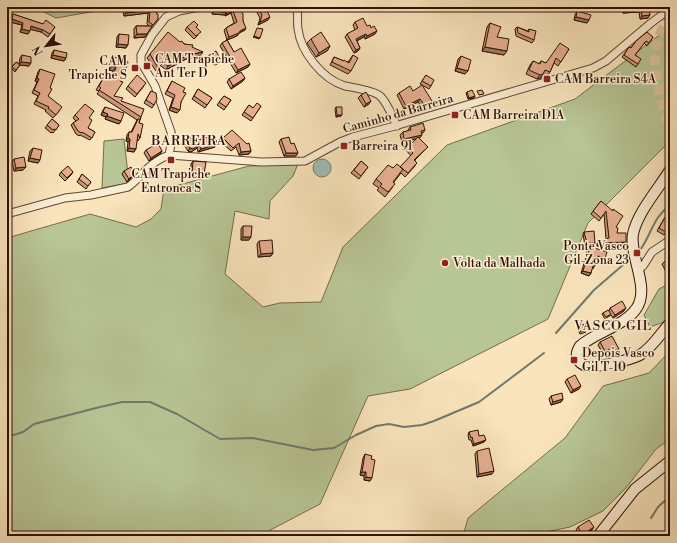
<svg xmlns="http://www.w3.org/2000/svg" width="677" height="543" font-family="'Libre Bodoni',serif">
  <rect width="100%" height="100%" fill="#f9e4bc"/>
  <filter id="stains"><feTurbulence type="fractalNoise" baseFrequency=".005" numOctaves="4"/><feColorMatrix values="0 0 0 0 .2 0 0 0 0 .09 0 0 0 0 .02 0 0 0 .5 -.17"/></filter>
  <radialGradient id="worn" r=".72"><stop offset=".6" stop-color="#630" stop-opacity="0"/><stop offset="1" stop-color="#630" stop-opacity=".3"/></radialGradient>
  <path fill="#b8c595" stroke="#746b4c" d="M34,7h85l-63,11z
    M670,27v114l-82,82 -40,96 -138,70 -42,7 -48,108 -61,32h-252v-298l83,-24 46,13 15,-8 10,-10 3,-20 85,-23 49,-2 -5,12 -23,25 -1,18 -34,-8 -10,63 38,33 17,-4 41,-1 22,-55 104,-102 128,-46z
    M124,139l5,44 -27,5 2,-47z
    M670,283v33l-6,6 -14,5 -6,-12 15,-26z
    M670,351v88l-14,10 -30,39 -23,23 -33,16 -45,9h-62l5,-18 97,-80 38,-52 46,-13z"/>
  <path fill="#9ebeb3" stroke="#72796c" d="M313 168a9 9 0 1 1 18 0a9 9 0 1 1-18 0Z"/>
  <g fill="none" stroke-linecap="round" stroke-linejoin="round">
    <path stroke="#72796c" stroke-width="2" d="M638,253c13,-16 14,-35 32,-48
      M556,333l38,-43 37,-32
      M7,437l16,-5 11,-8 62,-16 26,-6h28l27,12 43,25 33,-1 60,12 21,-2 22,-13 20,-9 13,-2 15,3 18,-2 12,-4 45,-19 65,-49
      M651,518l7,-11 12,-11
      M636,536l3,-2"/>
    <path stroke="#dbc4a0" stroke-width="10" stroke-dasharray="10 5" stroke-linecap="butt" d="M670,13c-4,10 -11,21 -13,31 -7,29 7,60 13,88"/>
    <g stroke="#624630" stroke-width="9">
      <path id="minor" d="M297,7c1,7 0,14 1,22 3,23 24,50 47,57 9,2 28,4 35,10 7,6 13,22 17,30
        M169,155l3,-16 -1,-7 -16,-46 -14,-24v-7l11,-20 14,-18 13,-6 20,-4
        M7,214l58,-16 26,-3 37,-8c7,-5 13,-12 19,-18 6,-6 14,-11 22,-14l93,7 43,-1 35,-19 13,-5 42,-11 198,-58 13,-7 45,-38 19,-14
        M638,270l5,-4 9,-14 18,-12"/>
    </g>
    <g stroke="#2f1102" stroke-width="12">
      <path id="secondary" d="M670,170c-11,18 -33,43 -37,64 -4,22 18,55 3,75 -12,17 -40,23 -56,37 -2,3 -4,7 -3,11 2,6 7,9 12,9 11,1 42,-6 51,-11 12,-7 21,-22 30,-32
        M598,536l37,-47 35,-28"/>
    </g>
    <use href="#minor" stroke="#fbedd3" stroke-width="7"/>
    <use href="#secondary" stroke="#fbedd3" stroke-width="10"/>
  </g>
  <path fill="#c5967b" stroke="#2f1102" d="M155,7l3,12 -7,9v-1l-6,10 -11,1v-9l2,-3h13l-2,-2 1,-11 -24,3 -1,-4 2,-3z
    M213,7h24l6,14 2,9 -6,3 -2,3 -10,4 7,12 16,12 -2,3 -12,6 -16,-27 2,-3 5,-3 -3,-10 2,-2 8,-5 -3,-10 -6,3v-1l-13,-1z
    M254,7h11l3,13 -10,5 2,-7z
    M622,7h27l-1,11 -8,1 -1,-7 -16,1z
    M577,11l10,12 -13,-3 1,-5z
    M13,14l30,10 12,3 -7,10 -7,-5 -11,-3 -2,5 -8,-2 2,-7 -12,-3 2,-5z
    M355,22l12,4 8,8 -10,5 -1,-2 -7,4 3,7 -2,3 -4,2 -9,-16 2,-3 8,-4 -2,-5z
    M490,23l7,14 7,18 -22,-4 5,-24z
    M187,27l11,8 -4,4 -9,-9z
    M517,27l11,4 1,-2 5,11 -2,3 -16,-7 -1,-7z
    M119,34l7,14 -10,-1 1,-10z
    M653,37l-6,9 -3,-3 -9,12 3,9 -2,3 -14,-10 7,-10 2,1 5,-7z
    M311,39l19,7 -3,5 -11,6 -9,-14z
    M180,42l12,5 8,9 -14,3 -20,11 -5,-4 -5,5 -9,-13 3,-4z
    M569,49l-11,17 -4,-3 -4,9 -3,4 -4,-1 -2,3 -4,1 -11,-5 4,-9 3,-4 6,3 2,-3 5,2z
    M54,50l12,8 -2,3 -13,-3 1,-5z
    M22,55l7,11 -9,-1 -5,7 -4,-4 5,-6 3,2 1,-6z
    M353,55l-2,16 -3,3 -18,-9 4,-8 10,4 4,1z
    M208,56l13,4 -2,3 -4,2 -9,-6z
    M461,56l7,15 -3,3 -10,-3 3,-12z
    M115,57l9,16 -1,-1 -9,24 27,21 -2,6 1,15 -2,3 -1,-1 -3,12 -7,-1 1,-9 -2,-1 1,-6 2,-3h2l6,-12 -40,-26 2,-3 -3,-1 9,-15 6,4 2,-8 -4,-1 3,-9z
    M40,69l10,19 -2,8 12,14 -7,8 -8,-7 1,-1 -12,-6 4,-8 -6,-3 5,-11 -2,-1 3,-9z
    M426,75l5,11 -2,3 -9,-5z
    M245,78l-2,3 -12,8 -4,-7 2,-3z
    M172,81l11,11 -2,10 -4,11 -8,-3 4,-12 -8,-4z
    M128,86h16l-9,11 -9,-8z
    M198,89l14,9 -7,10 -13,-9z
    M151,91l3,14 -2,3 -8,-5z
    M413,91l17,13 -7,5 -5,-7 -14,7 -7,-14 2,-2z
    M467,92l7,6 -6,1 -2,-6z
    M361,95l8,9 -5,3 -6,-9z
    M224,96l7,4 -7,10 -7,-5z
    M249,105l4,3 8,-2 -10,15 -9,-6z
    M105,107l16,14 -2,3 -14,-5 1,-2 -5,-2 2,-5z
    M336,107l6,8 -1,1 -5,1 -1,-8z
    M75,115l14,3 -1,10 7,4 -5,8 -10,-5 -1,1 -3,-2 -5,-9 2,-2 3,-2 -3,-3z
    M52,119l7,6 -6,8 -1,-1 -1,1 -6,-5z
    M410,127l15,3 -2,3h-1l-3,5 6,12 -10,10v6l-10,11 -4,-4 -7,9 -2,6 -7,9 -8,-7 2,-2 -6,-4 3,-5 17,-11 7,-1 11,-11 -5,-6 2,-3 8,-8 -14,3 -2,-7 3,-3 5,-1v-1z
    M184,138l9,4 22,5 -17,5 -1,-4 -6,4 -3,-1 -6,-9z
    M223,138l24,6 4,7 -2,3 -10,1 -3,-8 -5,4 -10,-9z
    M281,139l15,17h-12l-5,-14z
    M33,148l5,15 -10,-2 2,-10z
    M146,150l16,1 -2,3 -11,7 -5,-8z
    M14,159l12,8 -3,3 -9,1 -2,-9z
    M193,161l11,13 -2,4 -12,-2 1,-12z
    M361,161l7,6 -9,12 -8,-6z
    M124,171l9,5 -6,6 -5,-8z
    M61,172h12l-2,3 -6,6 -6,-6z
    M82,174l9,8 -5,7 -9,-7z
    M601,201l15,26 1,6 7,12 -27,1v-2l2,-3 7,-2 -2,-25 -5,7 -8,-7z
    M665,217l5,7 -6,11 -7,-4z
    M243,226l6,14h-8v-11z
    M584,232l11,11 -2,3h-8l-2,-12z
    M259,241l14,12 -2,3 -13,1 -1,-13z
    M588,246l17,12 -1,3 -7,-2 -4,10 -1,-1 -1,5 -2,3 -8,-3 6,-19 -1,-5z
    M665,261l5,6 -5,3 -3,-6z
    M610,308l14,3 -11,7 -2,-3 -6,4 -3,-5 1,-1 6,-2z
    M578,327l8,5 -6,2 -3,-6z
    M600,342l16,10 -7,4 -2,-4 -4,2 -5,-9z
    M567,379l12,10 -8,4 -6,-11z
    M551,396l12,3 -2,3 -10,3 -2,-6z
    M469,432l10,4 5,6 -11,4 -2,-6h-2l-1,-5z
    M477,451l15,23 -15,3 -2,-23z
    M365,454l6,5 -1,22 -6,-1v-4l-4,-1 3,-17z
    M578,527l14,3 -9,6h-4l-3,-6z"/>
  <path fill="#a07a64" stroke="#2f1102" d="M641,8l-2,4 -16,1 2,-3z
    M150,10l-2,3 -24,3 2,-3z
    M214,11l12,1 -1,3 -13,-1z
    M233,11l-2,2 -6,3 2,-2z
    M650,15l-2,3 -8,1 2,-3z
    M270,17l-2,3 -10,5 2,-3z
    M576,17l13,3 -2,3 -13,-3z
    M12,19l11,4 -1,2 -12,-3z
    M31,26l12,4 -2,2 -12,-3z
    M246,28l-1,2 -6,3 -2,3 -10,4 2,-3z
    M22,29l8,2 -2,3 -8,-2z
    M377,31l-2,3 -10,5 2,-3z
    M137,34h10l-2,3 -11,1z
    M366,34l-2,3 -10,5 2,-3z
    M254,36l6,2 -1,1 -6,-2z
    M118,44l10,1 -2,3 -10,-1z
    M330,46l-3,5 -11,6 3,-4z
    M485,47l22,4 -3,4 -22,-4z
    M360,48l-2,3 -4,2 2,-3z
    M203,52l-3,4 -14,3 -20,11 2,-4 20,-11z
    M53,55l13,3 -2,3 -13,-3z
    M21,62l10,1 -2,3 -10,-1z
    M250,64l-2,3 -12,6 2,-3z
    M112,66l4,1 -3,4 -4,-1z
    M124,68l2,1 -2,4 -3,-1z
    M457,68l11,3 -3,3 -10,-3z
    M543,74l-2,4 -4,1 3,-4z
    M37,78l2,1 -2,3 -2,-1z
    M245,78l-2,3 -12,8 2,-3z
    M475,96l-1,2 -6,1 1,-1z
    M420,99l-2,3 -14,7 2,-3z
    M371,101l-2,3 -5,3 2,-3z
    M432,101l-2,3 -7,5 2,-3z
    M171,107l9,3 -3,3 -8,-3z
    M103,112l5,2 -2,3 -5,-2z
    M337,115h5l-1,1 -5,1z
    M107,116l14,5 -2,3 -14,-5z
    M422,135l-2,3 -18,4 2,-3z
    M128,138l2,1 -2,3 -2,-1z
    M218,144l-3,3 -17,5 3,-3z
    M199,145l-2,3 -6,4 -3,-1 2,-3z
    M428,147l-16,16 2,-3z
    M129,148l7,1 -2,3 -7,-1z
    M162,151l-2,3 -11,7 2,-3z
    M251,151l-2,3 -10,1 2,-3z
    M286,153h12l-2,3h-12z
    M30,158l10,2 -2,3 -10,-2z
    M26,167l-3,3 -9,1 2,-3z
    M135,173l-2,3 -6,6 2,-3z
    M192,173l12,1 -2,4 -12,-2z
    M243,237h8l-2,3h-8z
    M626,242l-2,3 -27,1 2,-3z
    M587,243h8l-2,3h-8z
    M273,253l-2,3 -13,1 3,-3z
    M598,256l7,2 -1,3 -8,-2z
    M670,265v2l-5,3 2,-4z
    M583,271l8,2 -2,3 -8,-3z
    M626,308l-2,3 -11,7 2,-3z
    M609,349l-2,3 -4,2 2,-3z
    M619,349l-3,3 -7,4 2,-3z
    M581,386l-2,3 -8,4 2,-3z
    M563,399l-2,3 -10,3 2,-3z
    M486,440l-2,2 -11,4 1,-2z
    M494,471l-2,3 -15,3 2,-3z
    M362,472h4l-2,4 -4,-1z
    M366,477l6,1 -2,3 -6,-1z
    M594,527l-2,3 -9,6h-2l1,-1z"/>
  <path fill="#e5ae8f" stroke="#2f1102" d="M137,7h18l2,7h1v5l-5,6 -4,-3 1,-12 -24,3 -1,-4z
    M214,7h23l3,5 1,-1 2,3v7l3,7 -6,3 -1,2 -10,4 -3,-9 11,-6 -4,-11 -6,3 -1,-2 -12,-1z
    M258,7h7l5,10 -10,5 2,-7z
    M624,7h25l1,8 -8,1 -1,-8 -16,2z
    M577,11l14,4 -2,5 -13,-3z
    M13,14l30,10 3,-4 9,7 -5,7 -7,-4 -12,-4 -1,5 -8,-2 1,-6 -11,-4z
    M363,18l4,8 3,-1 1,3 3,-2 3,5 -10,5 -1,-2 -10,5 4,9 -4,2 -9,-16 11,-6 -3,-6z
    M194,21l4,4 -2,2 5,5 -5,4 -9,-9z
    M490,23l11,4 -4,10 12,2 -2,12 -22,-4z
    M136,26h16l-5,8h-10z
    M517,27l12,5v-3l7,2 -2,9 -16,-7z
    M257,28l6,1 -3,9 -6,-2z
    M168,32l12,10 2,-1 2,3 9,1 -1,2 11,5 -15,3 -20,11 -5,-3 -5,5 -8,-14z
    M321,32l9,14 -11,7 -8,-14z
    M647,32l6,5 -4,6 -3,-2 -11,14 6,4 -3,5 -14,-9 5,-8 2,1 5,-7z
    M119,34l10,1 -1,10 -10,-1z
    M227,40l7,12 7,-4 9,16 -12,6 -16,-27z
    M560,43l9,6 -8,13 -5,-4 -6,14 -5,-2 -2,4 -3,1 -11,-5 4,-9 7,3 1,-3 5,2z
    M54,50l13,3 -1,5 -13,-3z
    M216,51l5,9 -4,2 -9,-6z
    M22,55l9,2v6l-10,-1z
    M353,55l5,3 -7,13 -19,-9 2,-5 10,4v-1l5,3z
    M461,56l10,4 -3,11 -11,-3z
    M115,57l13,5 -2,7 -2,-1 -4,13 3,1 -9,14 9,2 -2,3 23,8 -3,8 -42,-27 2,-2 -2,-2 6,-11 7,4 4,-12 -4,-1z
    M16,62l4,3 -4,5 -4,-3z
    M40,69l15,5 -5,14 2,1 -4,7 14,11 -6,8 -8,-7 1,-1 -13,-6 4,-8 -6,-3 5,-11 -2,-1z
    M241,72l4,6 -12,8 -4,-7z
    M137,75l9,8 -9,11 -9,-8z
    M426,75l8,5 -3,6 -9,-5z
    M172,81l13,7 -2,4 3,1 -5,9 -1,8 -9,-3 4,-12 -8,-4z
    M422,85l10,16 -7,5 -5,-7 -14,7 -7,-13 11,-7 3,5z
    M198,89l14,9 -5,7 -13,-9z
    M472,90l3,6 -6,2 -2,-6z
    M482,90l2,4 -5,1 -2,-4z
    M151,91l5,2 1,6 -3,6 -8,-5z
    M366,92l5,9 -5,3 -5,-9z
    M224,96l7,4 -5,7 -7,-5z
    M257,103l4,3 -8,12 -9,-6 5,-7 4,3z
    M85,104l9,7 -5,7 3,2 -4,8 7,4 -3,6 -10,-6 -1,1 -3,-2 -5,-8 6,-4 -4,-4z
    M105,107l19,6 -3,8 -14,-5 1,-2 -5,-2z
    M336,107h6v8h-5z
    M52,119l7,6 -3,5 -2,-1 -1,1 -6,-5z
    M138,119h2l-1,4 4,1 -3,14 -2,-4 -2,15 -7,-1 1,-9 -2,-1 1,-6h3z
    M423,123l2,7 -4,1 1,4 -18,4 -1,-7 8,-2 -1,-3z
    M232,130l15,14 2,-1 2,8 -10,1 -2,-9 -6,5 -10,-10z
    M213,135l5,9 -17,5 -2,-4 -6,4 -3,-1 -6,-10 6,-2 3,6z
    M289,137l2,7 3,-1 4,10h-12l-5,-14z
    M418,137l10,10 -14,13 3,3 -9,10 -8,-6 13,-14 -5,-6z
    M158,143l4,8 -11,7 -5,-8z
    M33,148l9,2 -2,10 -10,-2z
    M24,157l2,10 -10,1 -2,-9z
    M193,161l13,1 -2,12 -12,-1z
    M361,161l7,6 -7,9 -7,-6z
    M397,164l6,5 -10,13 2,2 -7,8 -8,-6 2,-2 -6,-5 12,-14 5,3z
    M68,166l5,6 -6,6 -6,-6z
    M131,167l4,6 -6,6 -5,-8z
    M82,174l9,8 -3,4 -9,-7z
    M601,201l12,10v-2l10,7 -7,11 2,1 -1,5h9v9l-27,1v-2l10,-3 -3,-27 -5,7 -8,-7z
    M667,214l3,2v8l-4,8 -7,-4z
    M243,226h9l-1,11h-8z
    M594,231l1,12h-8l-3,-11z
    M272,240l1,13 -12,1 -2,-13z
    M588,246l19,6 -2,6 -7,-2 -3,10h-2l-2,7 -8,-2 6,-20z
    M670,258v7l-3,1 -2,-5z
    M622,301l4,7 -11,7 -5,-7z
    M608,310l3,4 -5,3 -3,-4z
    M583,324l4,6 -6,2 -3,-5z
    M612,336l7,13 -8,4 -2,-4 -4,2 -5,-9z
    M575,375l6,11 -8,4 -6,-11z
    M562,393l1,6 -10,3 -2,-6z
    M478,430l1,6 5,-1 2,5 -12,4 -2,-7 -1,1 -2,-6z
    M489,448l5,23 -15,3 -2,-23z
    M365,454l7,2 -1,3 4,1 -3,18 -6,-1v-5h-4z
    M589,520l5,7 -12,8 -4,-8z"/>
  <g fill="#8f2418" stroke="#fbedd3" stroke-width="1.5">
    <rect x="143" y="62" width="8" height="8" rx="2"/>
    <rect x="131" y="64" width="8" height="8" rx="2"/>
    <rect x="543" y="75" width="8" height="8" rx="2"/>
    <rect x="451" y="111" width="8" height="8" rx="2"/>
    <rect x="340" y="142" width="8" height="8" rx="2"/>
    <rect x="167" y="156" width="8" height="8" rx="2"/>
    <rect x="633" y="249" width="8" height="8" rx="2"/>
    <circle cx="445" cy="263" r="4"/>
    <rect x="570" y="356" width="8" height="8" rx="2"/>
  </g>
  <g text-anchor="middle" dominant-baseline="central" stroke-width="3" stroke-linejoin="round" paint-order="stroke">
    <g font-size="12" fill="#2f1102" stroke="#fbedd3" text-anchor="start">
      <text x="155" y="59">CAM Trapiche<tspan x="155" dy="14">Ant Ter D</tspan></text>
      <text x="127" y="61" text-anchor="end">CAM<tspan x="127" dy="14">Trapiche S</tspan></text>
      <text x="555" y="79">CAM Barreira S4A</text>
      <text x="463" y="115">CAM Barreira D1A</text>
      <text x="352" y="146">Barreira 91</text>
      <text x="171" y="174" text-anchor="middle">CAM Trapiche<tspan x="171" dy="14">Entronca S</tspan></text>
      <text x="629" y="246" text-anchor="end">Ponte Vasco<tspan x="629" dy="14">Gil-Zona 23</tspan></text>
      <text x="453" y="263">Volta da Malhada</text>
      <text x="582" y="353">Depois Vasco<tspan x="582" dy="14">Gil T-10</tspan></text>
    </g>
    <g font-size="12" fill="#2f1102" stroke="#fbedd3">
      <text transform="translate(398 114) rotate(-16)">Caminho da Barreira</text>
    </g>
    <g font-size="13" letter-spacing="1" fill="#2f1102" stroke="#fbedd3">
      <text x="189" y="141">BARREIRA</text>
      <text x="613" y="326">VASCO GIL</text>
    </g>
  </g>
  <rect width="677" height="543" fill="none" stroke="#f9e4bc" stroke-width="24"/>
  <rect x="8" y="8" width="661" height="527" fill="none" stroke="#2f1102" stroke-width="2"/>
  <rect x="12" y="12" width="653" height="519" fill="none" stroke="#2f1102"/>
  <g transform="translate(46 46) rotate(240)" stroke="#fbedd3" stroke-width="3" paint-order="stroke">
  <path d="M0-3L7 15L0 10L-7 15Z" fill="#2f1102"/>
  <text y="-6" font-size="11" font-weight="bold" text-anchor="middle" fill="#2f1102">N</text>
  </g>
  <rect width="100%" height="100%" filter="url(#stains)"/>
  <rect width="100%" height="100%" fill="url(#worn)"/>
</svg>
